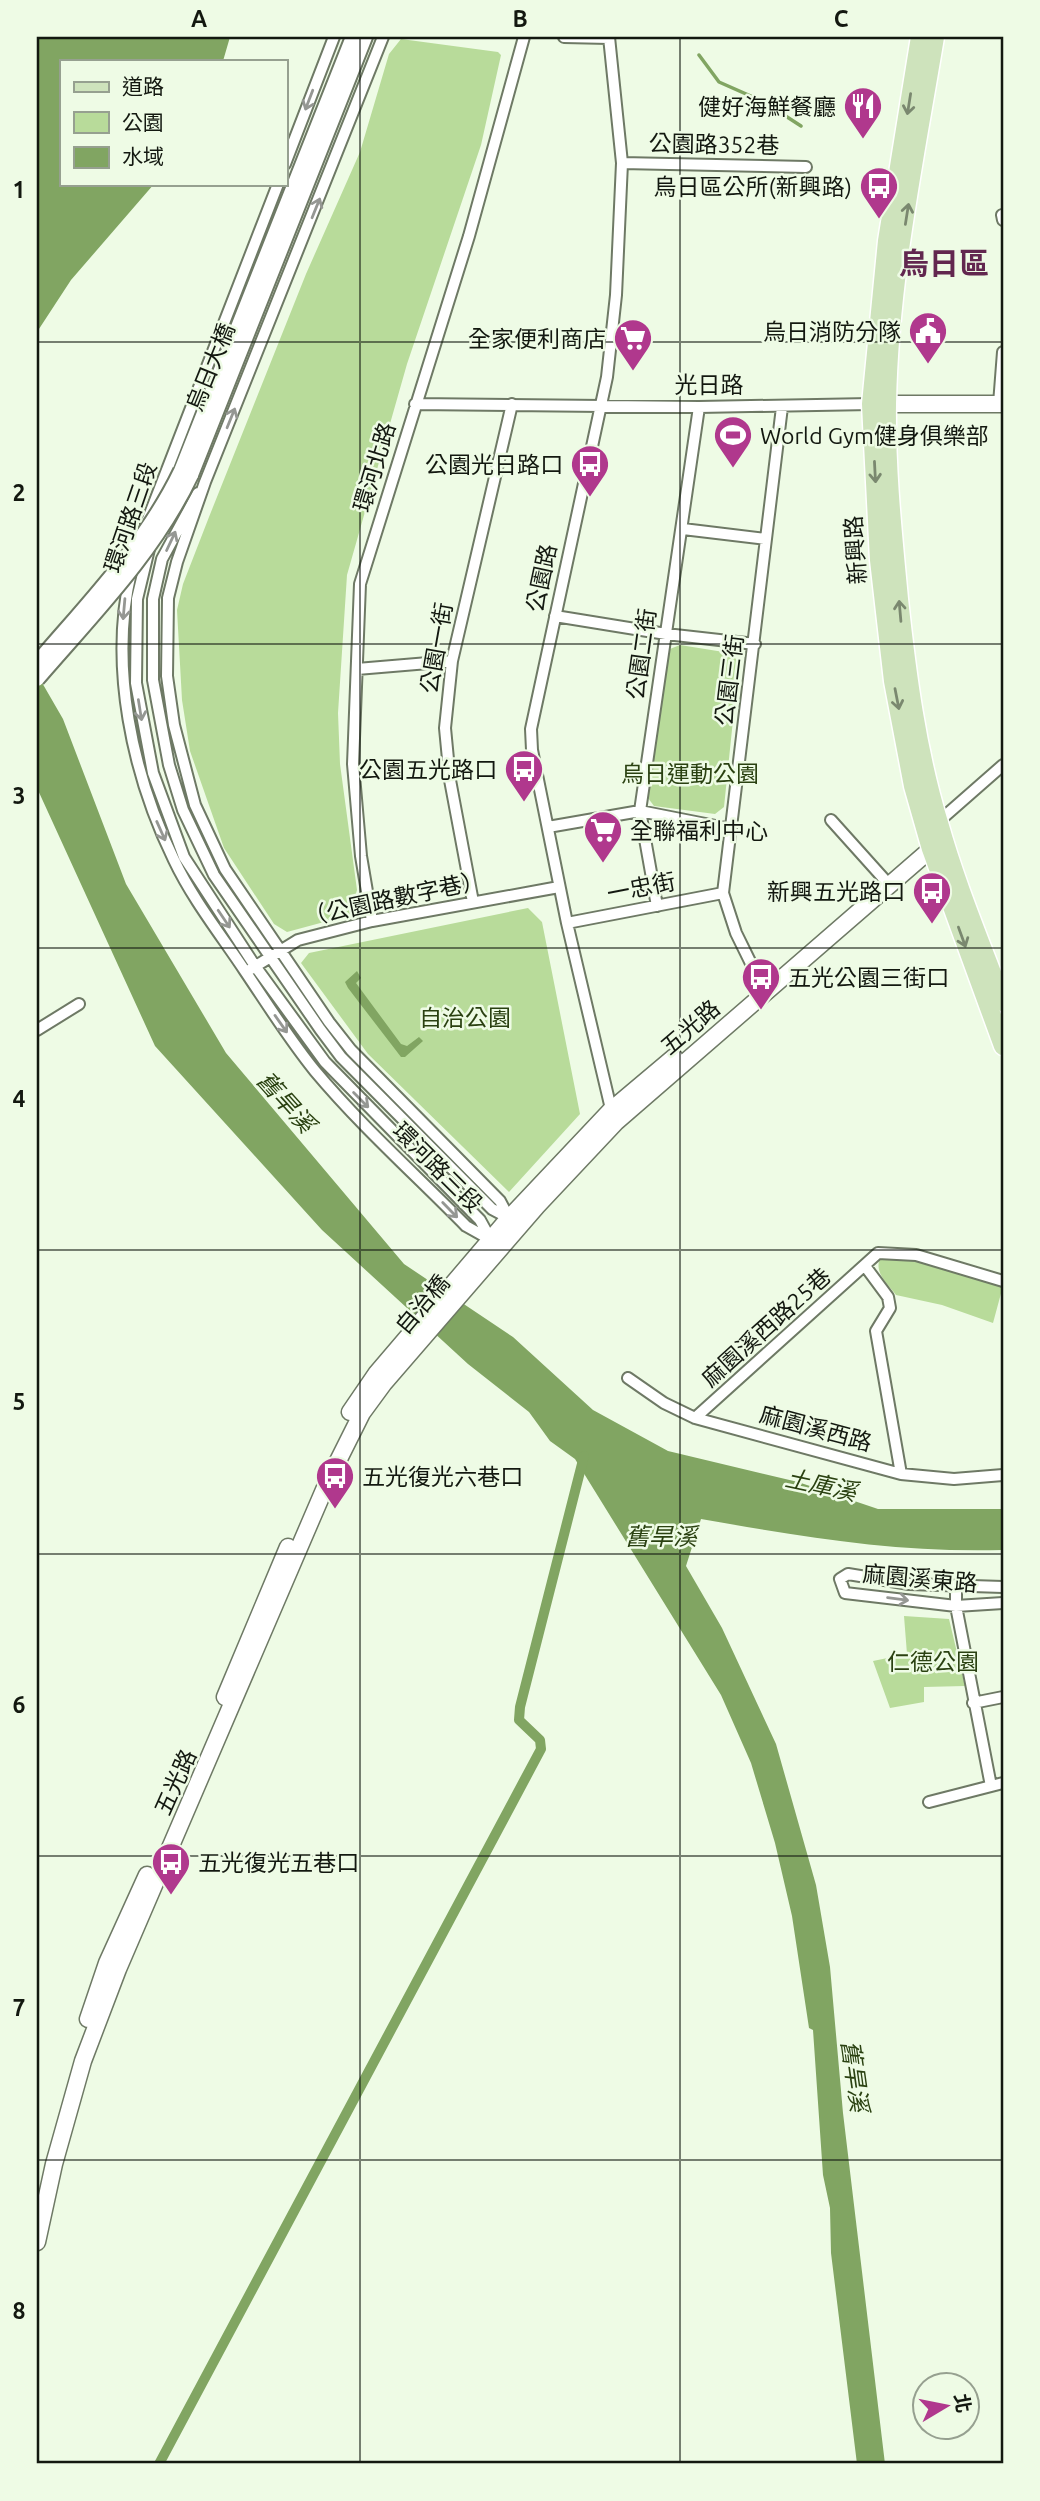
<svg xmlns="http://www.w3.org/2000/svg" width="1040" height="2501" font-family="Ubuntu,'Noto Sans TC',sans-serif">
  <rect width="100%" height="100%" fill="#eefbe5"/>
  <path fill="#b8db9a" d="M401,39l97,13 3,3 -20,90 -74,219 -60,211 -9,138 2,51 17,126 -7,25 -63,17 -13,-8 -50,-76 -34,-97 -8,-51 -5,-90 6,-26 26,-67 97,-243 54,-122 29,-98z
    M680,645l50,8 9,9 -15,145 -9,7 -61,-8 -6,-8 22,-149z
    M528,908l14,14 38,192 -71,78 -141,-138 -67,-91 8,-10z
    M909,1257l94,29 -10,37 -51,-18 -46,-10c-9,-12 -22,-22 -16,-37z
    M904,1616l45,3 16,67 -41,1v15l-34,6 -17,-47 34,-7z"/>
  <path fill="#81a562" d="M37,37h193l-7,24h-162v123h93l-83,96 -34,52z
    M37,674l26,45 63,165 100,169 178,211 109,73 80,73 75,41 130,31 80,27h125v41c-105,3 -199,-13 -302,-31l-15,47 36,62 54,116 40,141 14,82 13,146 42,351h-28l-26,-211 -1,-45 -7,-33 -10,-145 -4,-2 -17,-112 -17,-73 -24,-80 -30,-68 -146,-236 -25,-18 -21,-29 -61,-48 -146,-134 -167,-184 -118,-258z
    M357,971l4,7 -5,5 45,61 6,2 12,-9 4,4 -18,16h-4l-53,-69 -3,-6z"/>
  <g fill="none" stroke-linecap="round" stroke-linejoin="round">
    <path stroke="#81a562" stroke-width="3.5" d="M699,55l20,27 45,20 37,24"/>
    <path stroke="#81a562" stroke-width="10" d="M159,2464l382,-715 -1,-9 -21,-20 1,-13 64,-251"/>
    <g stroke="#6e7965" stroke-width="14">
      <path id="minor" d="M383,37l-178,445 -28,80 -9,36 -1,78 7,49 21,80 30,64 104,153 22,28 149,151 9,17
        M564,37l45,1
        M609,37l13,126 -6,132 -9,82 -76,352 1,21 35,173 45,190
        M622,163l184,4
        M285,164l49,-127
        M1002,215l1,5
        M415,404l284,3 172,-3
        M999,404l4,-52
        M198,493l-36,66 -9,40v81l16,85 14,45 31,65 106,154 21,28 151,152 17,9
        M146,524l132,-340
        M683,529l83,10
        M149,549l-12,50 -1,84 17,90 31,84 71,109 70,96 155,158 11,20
        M131,572c-22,94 1,202 43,288 19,40 47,75 71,111 23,34 44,68 70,100 46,55 101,104 151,155l25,14
        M555,616l111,18 89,10
        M357,669l95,-8
        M831,820l53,59
        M938,822l65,-57
        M548,827l92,-16 91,18
        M473,902l-23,-122 -5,-52 7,-67 60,-257
        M657,906l-17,-95 59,-404
        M372,921l-11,-65 -8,-92 7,-180 109,-348 55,-199
        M567,923l156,-30
        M251,969l47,-29 74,-19 187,-34
        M765,992l-29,-59 -13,-40 59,-486
        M37,1030l42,-26
        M865,1266l23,31 2,11 -14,23 25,143
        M628,1378l36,25 31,15 206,56 53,5 49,-4
        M695,1418l183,-165 38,2 87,26
        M1003,1587l-94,-3 -61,-10 -8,5 5,14 111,13 47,-3
        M956,1588v18l35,180
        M973,1703l30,-6
        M929,1802l74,-19"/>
    </g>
    <g stroke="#6e7965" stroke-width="18">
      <path id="tertiary" d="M181,471l172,-434
        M191,475l174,-438"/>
    </g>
    <g stroke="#6e7965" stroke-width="19">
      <path id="secondary" d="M877,404h126
        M350,1412l26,-38 133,-156 102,-108 63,-53
        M225,1697l63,-150
        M88,2019l19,-56 40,-88
        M37,2242l17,-78 29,-103 35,-92 209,-486 35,-70 22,-30 153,-177 79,-84 315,-273 3,-12"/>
    </g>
    <g stroke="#fff" stroke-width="21">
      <path id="primary" d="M920,37l-33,204 -16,163 8,156 14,121 20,105 18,63 72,197
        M935,37c-20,121 -46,244 -48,367 -1,65 6,131 12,195 8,75 18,152 40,224 17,61 42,120 64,179"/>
    </g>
    <use href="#minor" stroke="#fff" stroke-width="10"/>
    <use href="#tertiary" stroke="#fff" stroke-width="14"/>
    <use href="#secondary" stroke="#fff" stroke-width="16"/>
    <use href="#primary" stroke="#cee3bc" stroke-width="18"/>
    <g stroke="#6e7965" stroke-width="18" stroke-linecap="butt">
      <path id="tertiary-bridge" d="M37,663c52,-61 109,-119 144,-192
        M37,679c55,-64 117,-126 154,-204"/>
    </g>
    <use href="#tertiary-bridge" stroke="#fff" stroke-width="14"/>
  </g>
  <defs><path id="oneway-shaft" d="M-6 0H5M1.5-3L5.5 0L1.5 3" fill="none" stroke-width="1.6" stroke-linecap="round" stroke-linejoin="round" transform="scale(1.75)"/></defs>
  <g stroke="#959793">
    <use href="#oneway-shaft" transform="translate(309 100) rotate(111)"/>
    <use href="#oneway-shaft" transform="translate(316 208) rotate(-68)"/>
    <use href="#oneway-shaft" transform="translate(231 418) rotate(-68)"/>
    <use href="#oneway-shaft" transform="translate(171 541) rotate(-65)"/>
    <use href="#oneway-shaft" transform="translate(124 609) rotate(95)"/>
    <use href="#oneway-shaft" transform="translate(140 710) rotate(81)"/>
    <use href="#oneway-shaft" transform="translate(161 831) rotate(66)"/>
    <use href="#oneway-shaft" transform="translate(224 919) rotate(56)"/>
    <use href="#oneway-shaft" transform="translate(281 1024) rotate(55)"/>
    <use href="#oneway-shaft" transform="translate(361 1100) rotate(45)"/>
    <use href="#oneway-shaft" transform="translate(450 1210) rotate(46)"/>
    <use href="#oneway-shaft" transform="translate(898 1599) rotate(7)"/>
  </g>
  <g stroke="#7a886f">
    <use href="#oneway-shaft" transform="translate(909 104) rotate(99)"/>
    <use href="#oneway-shaft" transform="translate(907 214) rotate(-81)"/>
    <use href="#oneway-shaft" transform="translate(875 472) rotate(87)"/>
    <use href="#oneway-shaft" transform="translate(900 611) rotate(-95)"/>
    <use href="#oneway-shaft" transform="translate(897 699) rotate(79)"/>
    <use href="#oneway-shaft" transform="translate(962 937) rotate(70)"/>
  </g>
  <path fill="none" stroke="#131810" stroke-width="2" stroke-opacity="0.55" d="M360,37v2427M680,37v2427M37,342h966M37,644h966M37,948h966M37,1250h966M37,1554h966M37,1856h966M37,2160h966"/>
  <defs>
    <g id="restaurant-pin" transform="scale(2.0125)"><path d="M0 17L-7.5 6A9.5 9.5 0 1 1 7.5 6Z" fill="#b0388d" stroke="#eefbe5"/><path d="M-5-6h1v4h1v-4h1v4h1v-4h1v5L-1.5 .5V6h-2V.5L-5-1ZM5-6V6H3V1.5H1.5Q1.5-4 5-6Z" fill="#fff"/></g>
    <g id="bus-pin" transform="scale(2.0125)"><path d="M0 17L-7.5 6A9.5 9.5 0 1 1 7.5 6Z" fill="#b0388d" stroke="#eefbe5"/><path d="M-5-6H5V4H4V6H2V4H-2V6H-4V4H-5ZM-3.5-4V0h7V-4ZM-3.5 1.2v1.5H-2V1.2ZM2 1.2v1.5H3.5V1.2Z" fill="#fff"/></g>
    <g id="civic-pin" transform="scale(2.0125)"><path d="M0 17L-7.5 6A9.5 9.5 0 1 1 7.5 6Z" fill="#b0388d" stroke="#eefbe5"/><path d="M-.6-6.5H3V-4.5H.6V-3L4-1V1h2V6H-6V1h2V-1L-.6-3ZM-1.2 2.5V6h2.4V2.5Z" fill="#fff"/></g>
    <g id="supermarket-pin" transform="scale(2.0125)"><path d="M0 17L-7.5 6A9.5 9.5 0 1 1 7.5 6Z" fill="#b0388d" stroke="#eefbe5"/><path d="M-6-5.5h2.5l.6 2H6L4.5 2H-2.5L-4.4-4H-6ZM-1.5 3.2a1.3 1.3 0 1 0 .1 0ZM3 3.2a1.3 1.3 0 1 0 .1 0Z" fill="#fff"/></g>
    <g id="stadium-pin" transform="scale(2.0125)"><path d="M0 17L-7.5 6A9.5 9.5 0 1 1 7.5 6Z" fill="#b0388d" stroke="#eefbe5"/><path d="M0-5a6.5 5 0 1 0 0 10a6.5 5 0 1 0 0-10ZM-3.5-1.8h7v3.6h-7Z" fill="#fff"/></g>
  </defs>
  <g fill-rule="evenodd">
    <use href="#restaurant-pin" x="863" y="106"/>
    <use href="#bus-pin" x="879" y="186"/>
    <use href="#civic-pin" x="928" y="331"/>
    <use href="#supermarket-pin" x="633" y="338"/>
    <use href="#stadium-pin" x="733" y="435"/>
    <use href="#bus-pin" x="590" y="464"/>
    <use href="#bus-pin" x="524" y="769"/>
    <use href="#supermarket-pin" x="603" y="830"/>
    <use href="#bus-pin" x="932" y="891"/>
    <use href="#bus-pin" x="761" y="977"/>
    <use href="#bus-pin" x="335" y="1476"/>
    <use href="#bus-pin" x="171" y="1862"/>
  </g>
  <g text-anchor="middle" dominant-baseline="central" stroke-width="5" stroke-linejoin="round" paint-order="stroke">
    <g font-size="23" fill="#131810" stroke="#eefbe5" text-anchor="end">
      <text x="836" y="106">健好海鮮餐廳</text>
      <text x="852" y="186">烏日區公所(新興路)</text>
      <text x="901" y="331">烏日消防分隊</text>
      <text x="606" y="338">全家便利商店</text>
      <text x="760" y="435" text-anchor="start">World Gym健身俱樂部</text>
      <text x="563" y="464">公園光日路口</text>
      <text x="497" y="769">公園五光路口</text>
      <text x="630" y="830" text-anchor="start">全聯福利中心</text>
      <text x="905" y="891">新興五光路口</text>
      <text x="788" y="977" text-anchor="start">五光公園三街口</text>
      <text x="362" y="1476" text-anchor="start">五光復光六巷口</text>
      <text x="198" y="1862" text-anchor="start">五光復光五巷口</text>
    </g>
    <g font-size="23" fill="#131810" stroke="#eefbe5">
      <text transform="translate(714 144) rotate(1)">公園路352巷</text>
      <text transform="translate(210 367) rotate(-68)">烏日大橋</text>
      <text x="709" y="384">光日路</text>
      <text transform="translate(374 467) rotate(-73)">環河北路</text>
      <text transform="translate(130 517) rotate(-71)">環河路三段</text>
      <text transform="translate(855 550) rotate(-94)">新興路</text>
      <text transform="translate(541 578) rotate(-78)">公園路</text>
      <text transform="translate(436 648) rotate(-80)">公園一街</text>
      <text transform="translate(641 654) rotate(-82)">公園二街</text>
      <text transform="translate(729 680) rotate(-83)">公園三街</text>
      <text transform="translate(641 887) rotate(-11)">一忠街</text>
      <text transform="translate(394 898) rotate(-12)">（公園路數字巷）</text>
      <text transform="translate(690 1027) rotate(-41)">五光路</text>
      <text transform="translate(438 1167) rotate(45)">環河路三段</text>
      <text transform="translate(422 1304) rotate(-50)">自治橋</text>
      <text transform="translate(766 1327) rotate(-42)">麻園溪西路25巷</text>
      <text transform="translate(816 1428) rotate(15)">麻園溪西路</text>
      <text transform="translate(920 1578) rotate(5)">麻園溪東路</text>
      <text transform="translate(175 1782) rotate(-66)">五光路</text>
    </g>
    <g font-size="23" fill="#2a4111" stroke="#eefbe5">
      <text x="690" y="773">烏日運動公園</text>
      <text x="465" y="1017">自治公園</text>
      <text x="933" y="1661">仁德公園</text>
    </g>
    <g font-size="24" font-style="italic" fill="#2a4111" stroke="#eefbe5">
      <text transform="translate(286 1102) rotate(48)">舊旱溪</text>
      <text transform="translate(821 1485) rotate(12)">土庫溪</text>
      <text x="661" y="1536">舊旱溪</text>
      <text transform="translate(855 2076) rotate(82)">舊旱溪</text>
    </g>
    <g font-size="30" font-weight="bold" fill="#62274f" stroke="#eefbe5">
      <text x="944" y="263">烏日區</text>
    </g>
  </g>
  <rect width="1040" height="2501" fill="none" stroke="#eefbe5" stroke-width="77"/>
  <rect x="60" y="60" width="228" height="126" fill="#eefbe5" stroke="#96a090" stroke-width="2"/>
  <rect x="74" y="82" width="35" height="10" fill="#cee3bc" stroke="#96a090" stroke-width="2"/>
  <text x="122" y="94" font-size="21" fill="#131810">道路</text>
  <rect x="74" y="112" width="35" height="21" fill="#b8db9a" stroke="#96a090" stroke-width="2"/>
  <text x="122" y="130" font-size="21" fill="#131810">公園</text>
  <rect x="74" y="147" width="35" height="21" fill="#81a562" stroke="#96a090" stroke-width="2"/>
  <text x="122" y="164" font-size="21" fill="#131810">水域</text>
  <g transform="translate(946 2406) rotate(80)"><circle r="33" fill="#eefbe5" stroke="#96a090" stroke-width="2"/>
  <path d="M0-5L12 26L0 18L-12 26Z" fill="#b0388d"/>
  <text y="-10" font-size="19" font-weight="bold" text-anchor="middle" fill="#131810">北</text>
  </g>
  <rect x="38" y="38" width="964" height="2424" fill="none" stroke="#131810" stroke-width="2.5"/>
  <g font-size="23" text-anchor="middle" font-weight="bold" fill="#131810">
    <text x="199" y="27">A</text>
    <text x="520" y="27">B</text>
    <text x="841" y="27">C</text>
    <text x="19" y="198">1</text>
    <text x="19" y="501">2</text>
    <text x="19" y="804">3</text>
    <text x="19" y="1107">4</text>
    <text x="19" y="1410">5</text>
    <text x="19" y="1713">6</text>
    <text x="19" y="2016">7</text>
    <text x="19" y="2319">8</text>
  </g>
</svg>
